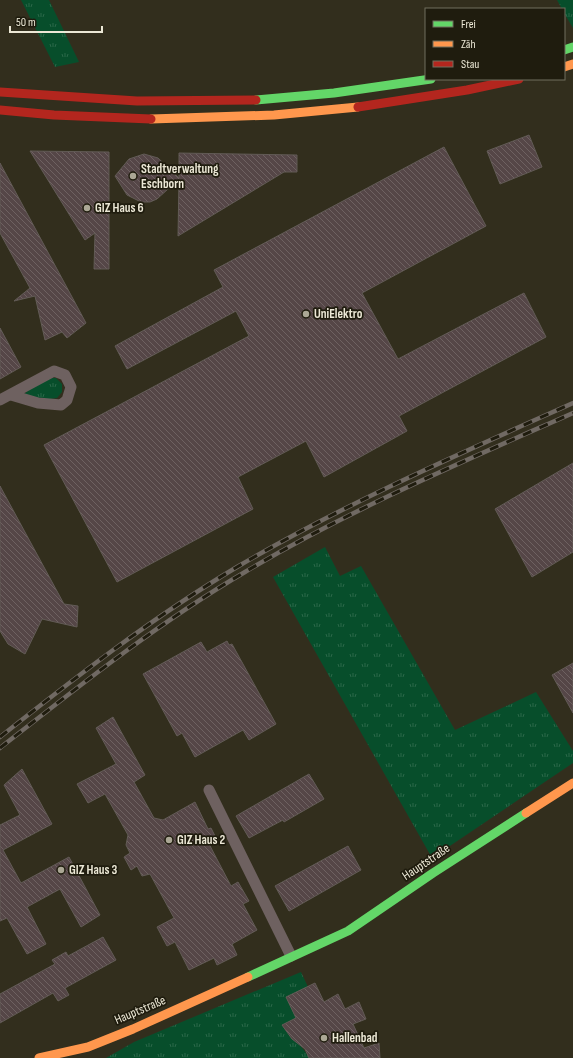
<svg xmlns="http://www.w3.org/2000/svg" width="573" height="1058" font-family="'Sofia Sans Condensed',sans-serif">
  <defs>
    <pattern id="grass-tufts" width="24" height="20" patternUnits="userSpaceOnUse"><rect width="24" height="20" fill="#074e2b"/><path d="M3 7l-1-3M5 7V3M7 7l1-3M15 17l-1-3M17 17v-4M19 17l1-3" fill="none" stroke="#2b6849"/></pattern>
    <pattern id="building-back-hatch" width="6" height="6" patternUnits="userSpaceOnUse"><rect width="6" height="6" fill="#554647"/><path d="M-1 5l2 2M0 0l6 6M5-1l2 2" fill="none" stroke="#6e6161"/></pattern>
  </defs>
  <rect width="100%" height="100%" fill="#322e1d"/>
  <path fill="url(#grass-tufts)" d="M21,0h28l30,62 -24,5z
    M557,0h16v28l-9,-15v-4h-2z
    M51,378h5l6,6v8l-5,6 -14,2 -19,-6 11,-9z
    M325,547l15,29 21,-10 94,164 81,-38 37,59v12l-141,95 -159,-281z
    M301,972l7,15 -12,31 -14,7c8,14 21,20 27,33h-203l28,-16z"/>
  <path fill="url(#building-back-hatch)" stroke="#625b56" d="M529,135l13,32 -42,17 -13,-33z
    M444,147l42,79 -124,67 36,66 126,-66 22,44 -147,79 8,15 -83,46 -18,-36 -68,36 15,32 -136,73 -73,-137 205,-109 -13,-25 -109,58 -12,-23 108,-59 -9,-17z
    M30,151l79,1v117h-15l1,-36 -10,7z
    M179,153l118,2v17h-13l-106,64 1,-57 -22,20 -7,3h-9l-14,-7 -12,-19 14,-17 15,-5 14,4 21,20z
    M0,163l86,160 -19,15 -5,-6 -17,8 -10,-44 -21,5 16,-13 -30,-55z
    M0,328l21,39 -21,12z
    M573,463v89l-41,25 -37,-68z
    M0,486l64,118 14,2 -1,21 -35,-8 -17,35 -17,-10 -8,-13z
    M227,641l2,4 3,-1 44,80 -27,16 -6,-10 -48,27 -13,-24 -5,3 -34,-62 58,-32 6,10z
    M573,663v50l-21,-38z
    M113,717l32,58 -11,7 20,36 9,2 32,-18 13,27 3,-1 5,10 -8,4 23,44 7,-4 11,19 -6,3 14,26 -25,14 5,11 -20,10 -3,-7 -25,12 -14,-28 -8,4 -10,-19 17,-9 -24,-44 -8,2 -5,-10 -6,4 -7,-13 6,-4 -4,-8 2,-10 -23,-41 -17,9 -11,-19 39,-20 -20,-36z
    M22,769l30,55 -49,26 18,33 48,-26 31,58 -19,12 -21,-38 -33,18 19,37 -19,10 -20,-36 -7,3v-96l20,-10 -16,-30z
    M309,774l15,25 -40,23 -1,-2 -34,18 -13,-22z
    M348,846l13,24 -72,41 -14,-25z
    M103,937l13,23 -51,28 4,7 -11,6 -5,-8 -53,30v-29l55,-30 -3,-4 14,-8 2,4z
    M315,983l9,19 14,-8 7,15 14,-7 7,17 -13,5 11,24 15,-5 1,15h-71l-4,-9 -13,-10 -10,-14 14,-7 -10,-21z"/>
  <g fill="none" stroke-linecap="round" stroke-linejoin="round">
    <path stroke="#6e6160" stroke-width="11" d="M0,400l54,-29 11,4 6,12 -4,13 -6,5 -23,-2 -27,-8
      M209,790l82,166"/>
    <path stroke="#63d668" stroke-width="9" d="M564,50l9,-3
      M256,100l78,-7 97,-14
      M248,977l100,-46 85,-58 93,-60"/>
    <path stroke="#ff974d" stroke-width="9" d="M564,67l9,-3
      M151,119l123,-4 84,-8
      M526,813l47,-30
      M39,1058l49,-11 45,-18 115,-52"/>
    <path stroke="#b3261e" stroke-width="9" d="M0,92l137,9 119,-1
      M358,107l109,-17 52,-11
      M0,110l54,5 97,4"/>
    <g stroke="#706963" stroke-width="4.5">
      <path id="rail" d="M0,737c76,-60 153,-120 237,-170 107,-63 222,-113 336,-164
        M0,748c79,-62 158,-125 245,-176 104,-62 217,-110 328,-159"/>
    </g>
    <use href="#rail" stroke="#1f1c0e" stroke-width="3" stroke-dasharray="9" stroke-linecap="butt"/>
  </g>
  <g fill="#aba795" stroke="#1f1c0e" stroke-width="1.5">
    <circle cx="133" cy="176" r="4"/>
    <circle cx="87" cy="208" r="4"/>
    <circle cx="306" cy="314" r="4"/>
    <circle cx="169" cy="840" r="4"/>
    <circle cx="61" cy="870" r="4"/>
    <circle cx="324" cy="1038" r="4"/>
  </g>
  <g text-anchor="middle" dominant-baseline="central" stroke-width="3.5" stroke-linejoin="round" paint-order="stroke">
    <g font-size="13" font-weight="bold" fill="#ece8d6" stroke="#1f1c0e" text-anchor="start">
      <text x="141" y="169">Stadtverwaltung<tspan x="141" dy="15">Eschborn</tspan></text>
      <text x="95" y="208">GIZ Haus 6</text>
      <text x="314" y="314">UniElektro</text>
      <text x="177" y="840">GIZ Haus 2</text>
      <text x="69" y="870">GIZ Haus 3</text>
      <text x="332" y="1038">Hallenbad</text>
    </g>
    <g font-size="13" fill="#ece8d6" stroke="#1f1c0e">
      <text transform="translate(426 862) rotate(-34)">Hauptstraße</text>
      <text transform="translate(140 1010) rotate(-23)">Hauptstraße</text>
    </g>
  </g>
  <rect x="425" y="8" width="140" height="72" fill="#1f1c0e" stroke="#716e5e"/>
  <rect x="433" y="21" width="20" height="6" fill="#63d668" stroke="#716e5e"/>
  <text x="461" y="28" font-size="12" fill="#ece8d6">Frei</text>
  <rect x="433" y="41" width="20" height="6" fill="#ff974d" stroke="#716e5e"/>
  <text x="461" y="48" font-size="12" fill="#ece8d6">Zäh</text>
  <rect x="433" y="61" width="20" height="6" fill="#b3261e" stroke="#716e5e"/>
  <text x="461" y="68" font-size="12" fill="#ece8d6">Stau</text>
  <path d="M10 26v6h92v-6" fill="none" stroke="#ece8d6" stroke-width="2"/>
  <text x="16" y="26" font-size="12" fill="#ece8d6" stroke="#1f1c0e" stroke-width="3" paint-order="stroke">50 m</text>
</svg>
